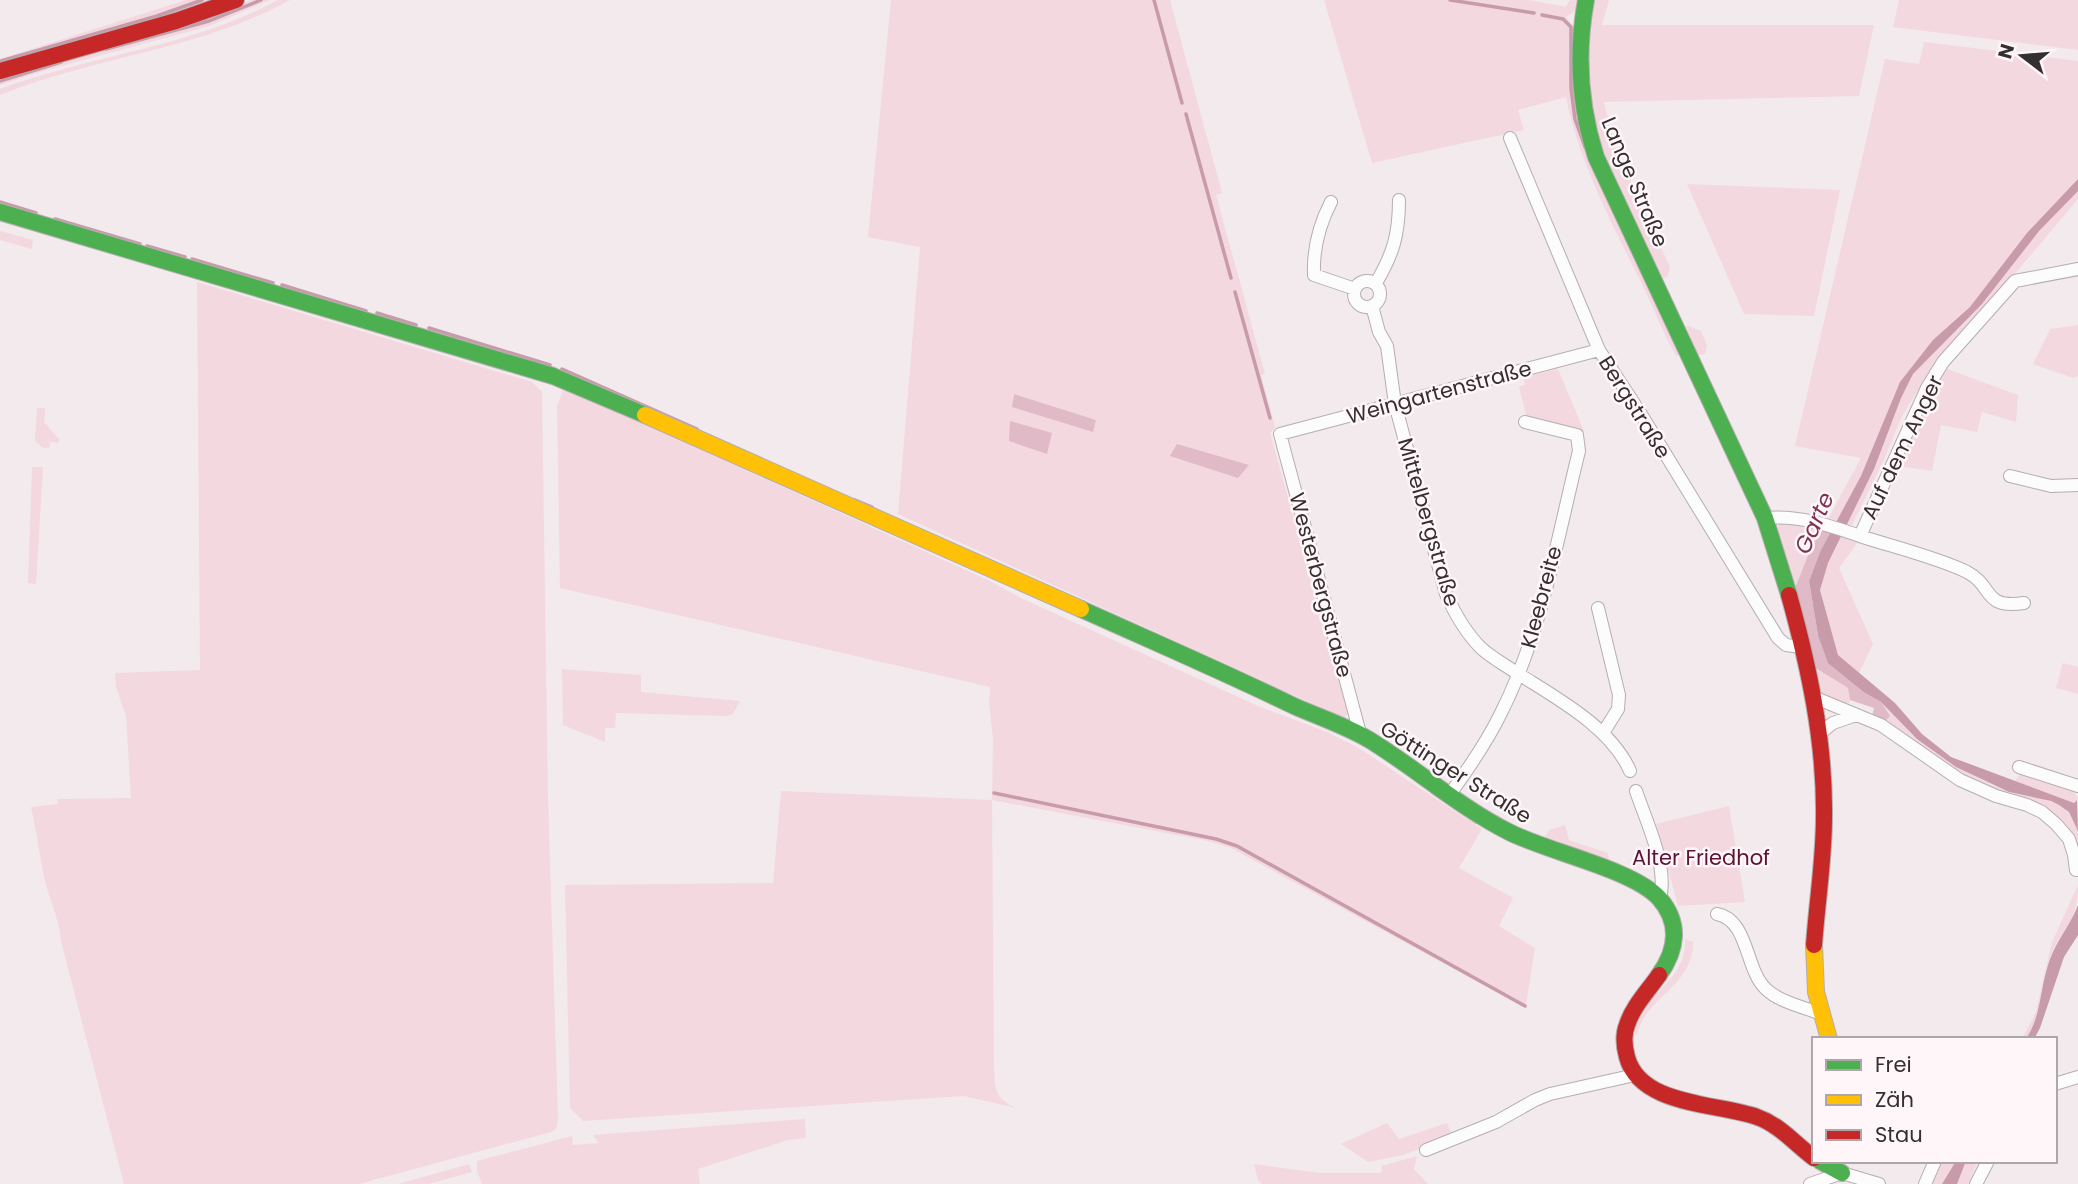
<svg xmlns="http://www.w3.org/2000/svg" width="2078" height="1184" font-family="Poppins,sans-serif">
  <rect width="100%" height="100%" fill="#f2eaec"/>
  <path fill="#f3d8e0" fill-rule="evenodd" d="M186,0h33l-219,65v-6z
    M250,0h20l-61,26 -166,45 -43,14v-7l222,-67z
    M278,0h12c-90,50 -195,56 -290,95v-6c91,-34 192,-42 278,-89z
    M891,0h279l52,193 -6,2 49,179 -4,1 14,52 -5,6 78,280 -4,5 -446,-204 22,-267 -52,-10zM1013,394l83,26 -3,11 -80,-24z
    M1324,0h205l37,7 4,-7h10l-2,9 -12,8 10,13v63l64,171 41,90 -5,2c-14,-25 -24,-52 -37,-78 -29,-58 -60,-117 -73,-181l-48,13 6,20 -152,33z
    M1591,0h18l-7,25h272l-15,71 -255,6 9,40 57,125 -2,9 -6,3 -3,-1 -46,-96 -22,-58 -6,-52z
    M1899,0h179v50l-185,-23z
    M1924,42l154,19v138l-114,135 -31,31 -31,51 -19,46 -33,67 -23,-8 34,-63 -66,-12 90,-387 34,5z
    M1687,184l153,6 -26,126 -70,-2z
    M0,231l33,9 -1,9 -32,-9z
    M197,282l335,100 10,10 6,406 10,322 -2,9 -5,3 -192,52h-235l-63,-243c-2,-25 -14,-46 -18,-69 -4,-22 -7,-43 -12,-65l27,-3 -1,-5 74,-1 -5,-82 -10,-29 -1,-14 85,-3z
    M2078,325v51l-5,2 -40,-14 17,-35z
    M1688,326l13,5 6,15 -2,8 -7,1 -12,-28z
    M1558,369l26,62 -2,3 -55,-15 -8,-33 6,-1 -2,-8z
    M1947,369l71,26 -2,27 -34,-10 -5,20 -36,-7 -9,46 -33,-5 39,-88z
    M563,390l88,37 337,153 35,19 235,107 69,26 30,15 125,82 -23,39 54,30 -14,28 36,22 -9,56 2,5 -297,-161 -23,-7 -216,-41 2,264c1,22 -1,34 22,44l-52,-12 -381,25 -13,-13 -5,-223 208,-2 8,-92 211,9 1,-62 -4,-35 1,-16 -430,-99 -3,-182z
    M37,408h8l-1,14 15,17 -1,4 -8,-1 -1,6h-6l-8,-7z
    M32,467h11l-7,117 -8,-1z
    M1780,521l43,7 -12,20 -16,40 -18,-59z
    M1842,535l17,5 -20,28 34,76 -14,29 -21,-18 -18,-65 8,-27z
    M2063,663l15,4v27l-22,-6z
    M1814,667l34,21 2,12 -3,8 -27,-12z
    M562,669l79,6v17l99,9 -7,13 -6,2 -111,-3 -1,15h-10v14l-42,-17z
    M1881,702c44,45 69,66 128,90v2l-29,-7 -97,-64z
    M2025,773l49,19 4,6 -4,5 -59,-22 5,-7z
    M2013,793c23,5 60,7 65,37 0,11 0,23 0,34l-10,-30 -56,-37z
    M1729,806l16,96 -67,4 -22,-82z
    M1565,825l4,15 39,13 1,9 -65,-23 5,-9z
    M2078,885c0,40 -18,44 -29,75 -8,26 -8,55 -23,79h-4l14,-27 16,-70z
    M1685,939l8,3c1,44 -49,56 -56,93h-3c2,-7 3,-15 7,-21 16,-27 46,-40 44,-75z
    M805,1119l1,19 -18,2 -90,29 2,15h-218l-5,-13v-10l95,-25 1,9 26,-2 -6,-8z
    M1387,1123l12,16 48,-16 6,14 -50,18 -35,7 -27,-18z
    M1417,1156l-3,13 14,15h-166l-4,-4 -4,-16 66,9h61l1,-7z
    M1939,1161h17l-14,23h-12z
    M1966,1161h12l-10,23h-11z
    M469,1164l3,8 -44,12h-30z"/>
  <path fill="#e0bac6" d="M1014,394l82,26 -3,12 -81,-25z
    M1010,421l42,12 -5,21 -38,-13z
    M1177,444l72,21 -11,13 -68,-22z
    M1823,528l9,3 -12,21 -11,29 9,54 47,58 16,9 9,14 -7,7 -11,-7 2,-8 -24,-8 -2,-12 -34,-21 -19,-79 16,-40z"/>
  <path fill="#c89baa" d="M2078,179v12l-39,40 -57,73 -69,70 -12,24 -27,71 -46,94 -8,27 18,65 57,48 27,31 29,23 123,46 3,-3 1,31 -9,-19 -10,-7 -8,-4 -42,-9 -53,-25 -39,-28 -36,-37 -16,-9 -37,-30 -10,-28 -9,-54 11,-29 41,-76 39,-94 33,-42 37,-33 57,-74z
    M2078,905v30l-14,22 -24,71 -6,11h-8c16,-24 14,-54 24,-80 7,-19 21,-35 28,-54z
    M1956,1161h10l-9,23h-15z"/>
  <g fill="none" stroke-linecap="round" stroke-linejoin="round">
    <path stroke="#c89baa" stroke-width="3.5" d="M1154,0l28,103
      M1450,0l84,13
      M1542,15l21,4 8,8v61l4,31 10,28
      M106,49l103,-28 52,-21
      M1,61l156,-45 45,-16
      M0,81l61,-19
      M1186,114l45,164
      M0,202l36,11
      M55,219l85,25
      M147,246l38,11
      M192,259l81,24
      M282,285l84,26
      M1235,292l35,126
      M377,313l39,12
      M429,328l121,37
      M562,369l135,60
      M855,500l17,7
      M1432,792l44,30
      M994,793l222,46 21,7 288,160"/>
    <g stroke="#b4aeb0" stroke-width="14">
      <path id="street" d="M1510,138l89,212 40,61 139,227 8,7 15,2
        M1331,202c-12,23 -18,47 -17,73l41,14
        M1354 294a13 13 0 1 1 26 0a13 13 0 1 1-26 0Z
        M1376,283c17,-29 23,-48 23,-83
        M1372,306l7,26 8,14 8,58 51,190c9,20 19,38 35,54 11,10 24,17 36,25 39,25 94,54 113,98
        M2010,476l41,10 27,-1
        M1765,518c34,-3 63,7 95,18l67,-148 16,-26 72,-81 63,-12
        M1860,536c33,11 76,21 107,36 27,14 15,37 57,31
        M1598,608l21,87 -1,14 -15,24
        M1811,696l70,29 79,55 36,16 31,9 15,7 14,12 13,15 5,16 2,15
        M1819,734l14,-11 23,-8
        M1361,737l-81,-303 319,-84
        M2019,767l59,19
        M1636,791c11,33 32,74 24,108
        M1450,794c19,-26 37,-52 51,-81 41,-81 56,-174 78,-262l-2,-16 -52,-13
        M1717,914c32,6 28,56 49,75 13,13 38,18 55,25
        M2055,1084l23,-7
        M1426,1150l70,-28 39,-22 15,-6 85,-19
        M1810,1184l32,-11 37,11
        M1925,1184l10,-23
        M1976,1184l12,-23"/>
    </g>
    <g stroke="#b4aeb0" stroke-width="18">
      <path id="fast" d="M1586,0c-10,54 -7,104 10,157l169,361 24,77
        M0,212l553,164 92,39
        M1081,609c71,32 143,63 213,97 27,12 58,22 82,38 44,28 87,65 133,88 39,20 123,37 150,66 22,25 18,52 0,77
        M1820,1161l22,12"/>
    </g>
    <g stroke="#b4aeb0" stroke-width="18">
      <path id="slow" d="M645,415l436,194
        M1814,945l2,47 13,47"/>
    </g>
    <g stroke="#b4aeb0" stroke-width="18">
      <path id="jam" d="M0,71l176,-50 60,-21
        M1789,595c20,72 36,147 35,222 0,43 -7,85 -10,128
        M1659,975c-11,16 -26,31 -32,50 -4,10 -3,21 0,32 13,49 90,46 130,60 23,8 38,27 57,41"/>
    </g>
    <use href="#street" stroke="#fdfcfc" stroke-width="12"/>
    <use href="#fast" stroke="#4caf50" stroke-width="16"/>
    <use href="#slow" stroke="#ffc107" stroke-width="16"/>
    <use href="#jam" stroke="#c62828" stroke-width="16"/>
  </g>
  <g text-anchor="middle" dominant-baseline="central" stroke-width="5" stroke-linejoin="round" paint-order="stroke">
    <g font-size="21" fill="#342f30" stroke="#fff6f9">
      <text transform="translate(1635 182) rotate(67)">Lange Straße</text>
      <text transform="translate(1439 392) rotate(-15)">Weingartenstraße</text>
      <text transform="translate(1635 407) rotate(58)">Bergstraße</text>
      <text transform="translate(1902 447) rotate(-64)">Auf dem Anger</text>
      <text transform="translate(1429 522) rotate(74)">Mittelbergstraße</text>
      <text transform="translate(1321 585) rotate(75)">Westerbergstraße</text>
      <text transform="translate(1541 597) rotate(-75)">Kleebreite</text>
      <text transform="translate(1456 772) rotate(32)">Göttinger Straße</text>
    </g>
    <g font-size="21" fill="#5d1334" stroke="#fff6f9">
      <text x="1701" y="857">Alter Friedhof</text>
    </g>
    <g font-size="23" font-style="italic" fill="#7f3350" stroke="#fff6f9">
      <text transform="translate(1814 523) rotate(-66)">Garte</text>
    </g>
  </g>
  <rect x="1812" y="1037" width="245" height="126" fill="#fff6f9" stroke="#aea6a9" stroke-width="2"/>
  <rect x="1826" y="1060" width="35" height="10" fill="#4caf50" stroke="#aea6a9" stroke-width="2"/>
  <text x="1875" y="1072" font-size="21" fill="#342f30">Frei</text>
  <rect x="1826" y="1095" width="35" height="10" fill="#ffc107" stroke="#aea6a9" stroke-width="2"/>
  <text x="1875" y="1107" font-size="21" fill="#342f30">Zäh</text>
  <rect x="1826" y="1130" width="35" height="10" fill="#c62828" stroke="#aea6a9" stroke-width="2"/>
  <text x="1875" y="1142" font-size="21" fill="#342f30">Stau</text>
  <g transform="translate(2022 56) rotate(286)" stroke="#fff6f9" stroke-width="5" paint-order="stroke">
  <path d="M0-5L12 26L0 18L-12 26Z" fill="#342f30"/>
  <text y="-10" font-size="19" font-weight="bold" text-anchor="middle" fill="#342f30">N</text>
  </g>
</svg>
